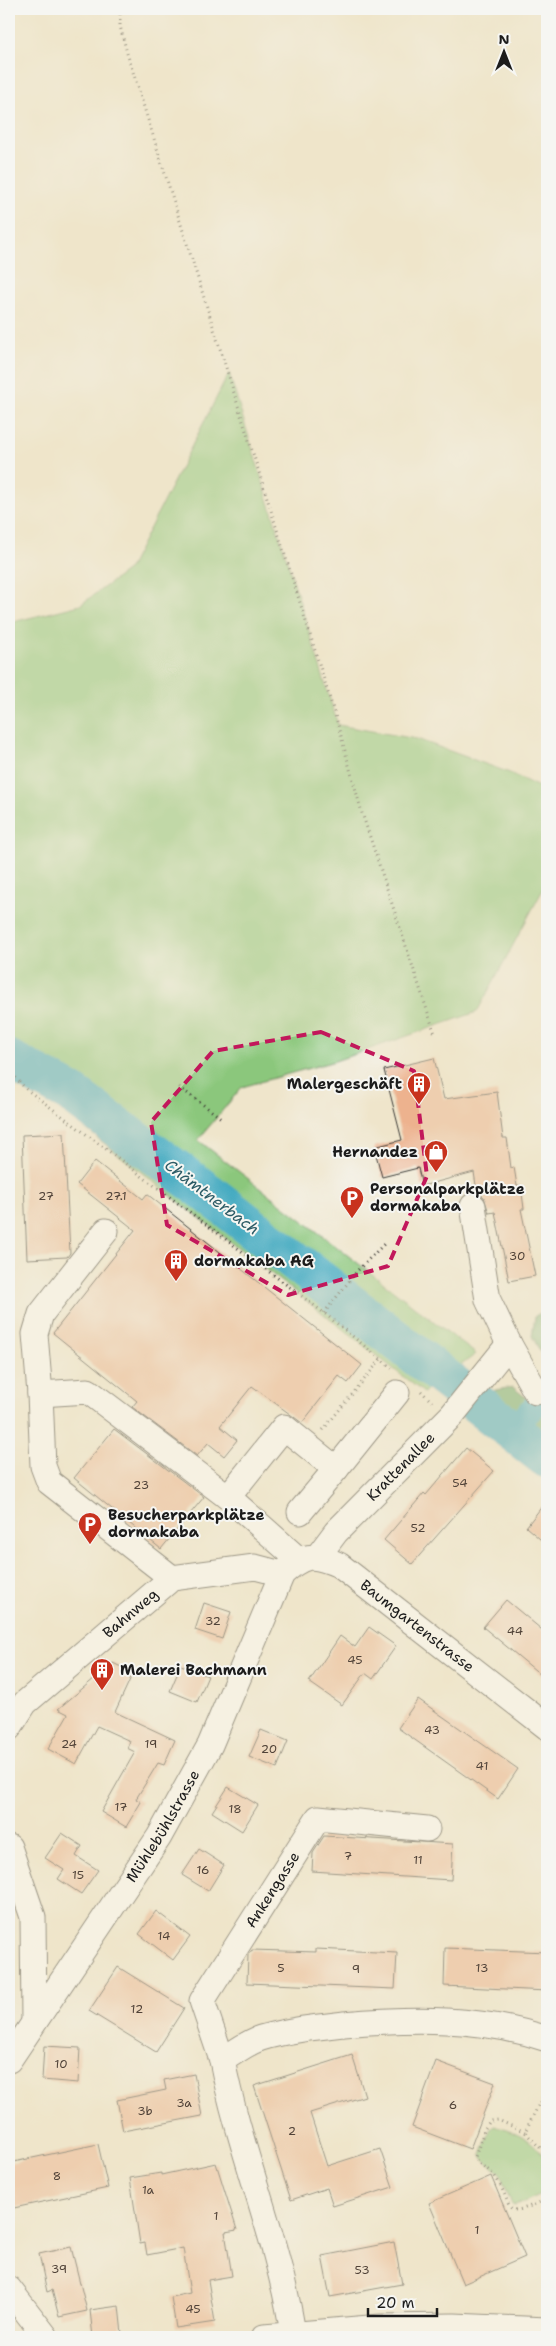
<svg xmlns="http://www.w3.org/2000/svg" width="556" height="2346" font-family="'Shantell Sans',sans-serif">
  <rect width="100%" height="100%" fill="#f6f6f2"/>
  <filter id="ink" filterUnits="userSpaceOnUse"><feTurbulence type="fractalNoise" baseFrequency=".02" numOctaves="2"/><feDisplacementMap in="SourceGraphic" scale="10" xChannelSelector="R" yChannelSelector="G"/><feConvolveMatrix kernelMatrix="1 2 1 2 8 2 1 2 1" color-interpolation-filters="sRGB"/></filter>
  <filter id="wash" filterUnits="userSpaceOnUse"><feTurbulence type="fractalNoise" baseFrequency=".0096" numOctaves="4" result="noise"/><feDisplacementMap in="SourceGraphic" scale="20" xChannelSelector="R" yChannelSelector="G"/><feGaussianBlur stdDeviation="1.12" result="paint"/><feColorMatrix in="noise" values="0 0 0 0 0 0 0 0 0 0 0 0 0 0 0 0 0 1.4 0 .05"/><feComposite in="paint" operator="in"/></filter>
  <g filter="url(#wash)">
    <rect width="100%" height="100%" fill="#efe5cb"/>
    <path fill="#8bc77c" stroke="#54724c" d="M229,373l109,352 79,14 93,34 37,18v91l-70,130 -142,49 -93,26 -44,53 278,214 -52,39c-137,-109 -278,-215 -415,-325v-445l71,-18 49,-36z
      M495,2125c21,7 40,14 50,35l-1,33 -29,13 -3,-1 -12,-32 -18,-15 -1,-4 10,-26z"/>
    <path fill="#70ac6c" stroke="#466444" d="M547,1309v56l-15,-29 3,-20z
      M513,1387l34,28v43l-65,-49 13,-19z"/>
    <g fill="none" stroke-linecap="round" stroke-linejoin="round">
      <path stroke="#3fa8bf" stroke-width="24" d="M510,1431l26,-26"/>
      <path stroke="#3fa8bf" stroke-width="41" d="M9,1060l60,32 139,101 339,265"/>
    </g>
    <g id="blocks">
      <path fill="#edb28e" d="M434,1058l10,41 53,-7 6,46h4l4,30 3,-1 3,19 4,-1 3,24h-3l14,67 -26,5 -14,-69 -6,1 -5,-16 -7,-5 -3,-20 -52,14 -4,-18 -36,9 -8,-30 28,-7 -18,-70z
        M64,1133l6,120 -3,4 -40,2 -5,-124z
        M95,1161l48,38 4,-5 215,171 -14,18 -9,-7 -37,47 -50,-37 -32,40 17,14 -13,16 -16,-13 -11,13 -65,-49 5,-6 -84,-68 82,-103 -58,-46z
        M114,1429l90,68 -43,52 -87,-71z
        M466,1448l28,23 -82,93 -28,-24 40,-47 2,2z
        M547,1500v45l-21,-18z
        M506,1600l41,34v46l-64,-53z
        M204,1603l27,9 -9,27 -27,-9z
        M369,1627l27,19 -23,33 -8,-6 -23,32 -33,-23 31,-46 15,11z
        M113,1663l20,10 -18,39 60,28 -11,25 -6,-2 -22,36 5,3 -15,25 -25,-15 34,-60 -8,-4 3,-7 -33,-15 -21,38 -28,-15 20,-35 -10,-5z
        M181,1665l27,11 -11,26 -27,-11z
        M418,1699l100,70 -20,30 -100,-71z
        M261,1730l27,11 -11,27 -28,-11z
        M228,1787l30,18 -16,26 -30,-19z
        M62,1833l20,13 -6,10 22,14 -17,24 -23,-15 6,-9 -19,-12z
        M324,1836l129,8 -2,36 -139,-9 1,-18z
        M199,1849l25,16 -16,26 -26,-16z
        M156,1911l34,26 -17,23 -34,-26z
        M445,1948l102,4v39l-103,-5z
        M316,1949l81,4 -2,36 -148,-6 1,-28 4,-5 64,2z
        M118,1967l66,41 -28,44 -67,-41z
        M44,2046l36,2 -2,35 -36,-3z
        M352,2055l13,41 -55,17 17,53 53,-17 13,38 -60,19 -6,-18 -36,12 -37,-114z
        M436,2061l59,22 -25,66 -58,-22z
        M194,2074l8,42 -79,15 -6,-31 49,-10 -2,-10z
        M98,2144l10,44 -99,21v-46z
        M216,2163l21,67 -12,2 7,44 -24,4 7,42 -39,6 -5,-31 19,-4 -7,-45 -36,7 -2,-12 -5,1 -10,-66 31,-5v2z
        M491,2176l34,81 -62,27 -34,-81z
        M394,2242l8,42 -72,13 -8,-41z
        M71,2247l16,64 -28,6 -7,-27 -5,2 -8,-38z
        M119,2306l3,28 -29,3 -3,-27z"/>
    </g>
  </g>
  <g filter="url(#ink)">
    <use href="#blocks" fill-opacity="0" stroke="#3c3a36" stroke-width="1"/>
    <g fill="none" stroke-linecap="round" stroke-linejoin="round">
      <g stroke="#3c3a36" stroke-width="27">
        <g id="minor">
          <path d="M473,1206l15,94 21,44 27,48"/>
          <path d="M106,1231l-65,83 -6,20 5,60 48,-3 140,106 70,62"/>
          <path d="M40,1394l3,72 6,16 123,96"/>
          <path d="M228,1497l56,-70 52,42 61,-76"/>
          <path d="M300,1512l36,-43"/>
          <path id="s1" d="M318,1556l18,-24 116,-117 57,-71"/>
          <path id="s2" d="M9,1728l16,-25 147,-125 83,-11 27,7"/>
          <path d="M9,1847l24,70 1,104"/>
          <path id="s3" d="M9,2060l150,-223 51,-92 72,-171c22,-20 30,-21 57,-9l208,162"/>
          <path id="s4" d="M222,2060l-20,-59 116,-183 109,11"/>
          <path d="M9,2289l37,48"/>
          <path d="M293,2334c-14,-93 -53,-181 -71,-274 12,-7 26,-18 39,-22 27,-8 56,-11 83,-14 68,-6 138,-7 203,15"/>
          <path d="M264,2337l117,-10 73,-1 93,4"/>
        </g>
      </g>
      <path stroke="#3c3a36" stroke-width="3" stroke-dasharray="1 4" stroke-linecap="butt" d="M120,9v17l7,27 186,591 25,81 24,88 73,221
        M9,1070l17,19 298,224 70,57
        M179,1087l42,31
        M324,1313l34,-43 27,-27
        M421,1391l11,11
        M323,1430l58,-71
        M547,2088l-22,44 22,23
        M525,2132l-27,-12 -8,1 -5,7 -10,29c3,9 13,11 19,18 23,33 4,46 53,24"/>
      <use href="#minor" stroke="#fff" stroke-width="25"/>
    </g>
  </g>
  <path d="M0 0H556V2346H0ZM321,1032l93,39 13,105 -39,90 -100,29 -121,-70 -16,-103 62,-71z" fill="#efe5cb" fill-opacity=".55" fill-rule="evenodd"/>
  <path fill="none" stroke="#c2185b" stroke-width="4" stroke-dasharray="10 6" stroke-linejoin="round" d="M321,1032l93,39 13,105 -39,90 -100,29 -121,-70 -16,-103 62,-71z"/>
  <defs>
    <g id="building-pin" transform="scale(1.25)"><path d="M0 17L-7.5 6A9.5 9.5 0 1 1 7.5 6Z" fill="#c8321e" stroke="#f6f6f2"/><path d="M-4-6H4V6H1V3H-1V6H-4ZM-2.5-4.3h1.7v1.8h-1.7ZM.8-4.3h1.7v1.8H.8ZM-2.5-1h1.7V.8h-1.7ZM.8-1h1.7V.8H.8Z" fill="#fff"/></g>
    <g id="shop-pin" transform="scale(1.25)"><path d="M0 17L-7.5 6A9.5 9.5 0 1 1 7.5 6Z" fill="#c8321e" stroke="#f6f6f2"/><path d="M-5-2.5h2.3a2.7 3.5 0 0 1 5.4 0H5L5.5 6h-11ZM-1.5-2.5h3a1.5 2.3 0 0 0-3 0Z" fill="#fff"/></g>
    <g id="parking-pin" transform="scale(1.25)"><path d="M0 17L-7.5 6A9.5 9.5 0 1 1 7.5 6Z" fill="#c8321e" stroke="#f6f6f2"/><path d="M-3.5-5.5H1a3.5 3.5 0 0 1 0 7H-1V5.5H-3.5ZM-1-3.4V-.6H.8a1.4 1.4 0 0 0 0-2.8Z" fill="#fff"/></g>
  </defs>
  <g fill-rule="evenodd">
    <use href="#building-pin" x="419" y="1084"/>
    <use href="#shop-pin" x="436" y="1152"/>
    <use href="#parking-pin" x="352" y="1198"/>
    <use href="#building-pin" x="176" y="1261"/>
    <use href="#parking-pin" x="90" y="1524"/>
    <use href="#building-pin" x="102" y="1670"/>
  </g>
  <g text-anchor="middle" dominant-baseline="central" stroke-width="4" stroke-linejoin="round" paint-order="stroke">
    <g font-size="12" fill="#504238">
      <text x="46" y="1196">27</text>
      <text x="116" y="1196">27.1</text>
      <text x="517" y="1256">30</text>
      <text x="460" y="1483">54</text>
      <text x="141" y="1485">23</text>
      <text x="418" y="1528">52</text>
      <text x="213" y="1621">32</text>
      <text x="515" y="1631">44</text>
      <text x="355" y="1660">45</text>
      <text x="432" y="1730">43</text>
      <text x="69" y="1744">24</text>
      <text x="151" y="1744">19</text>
      <text x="269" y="1749">20</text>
      <text x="482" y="1766">41</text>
      <text x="121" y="1807">17</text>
      <text x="235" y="1809">18</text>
      <text x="348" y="1856">7</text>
      <text x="418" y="1860">11</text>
      <text x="203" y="1870">16</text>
      <text x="78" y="1875">15</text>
      <text x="164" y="1936">14</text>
      <text x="281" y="1968">5</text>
      <text x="482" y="1968">13</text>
      <text x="356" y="1969">9</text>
      <text x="137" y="2009">12</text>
      <text x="61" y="2064">10</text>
      <text x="184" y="2103">3a</text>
      <text x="453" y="2105">6</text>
      <text x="145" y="2111">3b</text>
      <text x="292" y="2131">2</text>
      <text x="57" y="2176">8</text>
      <text x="148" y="2190">1a</text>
      <text x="216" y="2216">1</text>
      <text x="477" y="2230">1</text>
      <text x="59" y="2269">39</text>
      <text x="362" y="2270">53</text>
      <text x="193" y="2309">45</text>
    </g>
    <g font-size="15" font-weight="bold" fill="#1c1c1c" stroke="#f6f6f2" text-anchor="start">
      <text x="402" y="1084" text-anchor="end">Malergeschäft</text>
      <text x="418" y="1152" text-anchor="end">Hernandez</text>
      <text x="370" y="1189">Personalparkplätze<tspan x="370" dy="17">dormakaba</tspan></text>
      <text x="194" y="1261">dormakaba AG</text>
      <text x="108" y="1515">Besucherparkplätze<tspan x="108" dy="17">dormakaba</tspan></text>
      <text x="120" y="1670">Malerei Bachmann</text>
    </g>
    <g font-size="15" fill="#1c1c1c" stroke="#f6f6f2">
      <text stroke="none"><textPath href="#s1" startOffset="122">Krattenallee</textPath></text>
      <text stroke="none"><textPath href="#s2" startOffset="168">Bahnweg</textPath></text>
      <text stroke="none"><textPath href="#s3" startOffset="722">Baumgartenstrasse</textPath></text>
      <text stroke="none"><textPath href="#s3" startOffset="280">Mühlebühlstrasse</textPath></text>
      <text stroke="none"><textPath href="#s4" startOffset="194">Ankengasse</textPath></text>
    </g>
    <g font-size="16" font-style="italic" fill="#2c5b65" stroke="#f6f6f2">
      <text transform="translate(212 1197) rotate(37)">Chämtnerbach</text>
    </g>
  </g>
  <rect width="556" height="2346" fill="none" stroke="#f6f6f2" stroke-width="30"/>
  <g transform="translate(504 52)" stroke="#f6f6f2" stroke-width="4" paint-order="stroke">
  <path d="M0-4L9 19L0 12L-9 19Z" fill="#1c1c1c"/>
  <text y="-8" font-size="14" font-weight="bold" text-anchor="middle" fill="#1c1c1c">N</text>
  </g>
  <path d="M368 2308v8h69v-8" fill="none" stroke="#1c1c1c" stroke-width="2.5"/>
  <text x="376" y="2308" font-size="15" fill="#1c1c1c" stroke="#f6f6f2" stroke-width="4" paint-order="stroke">20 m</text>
</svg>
